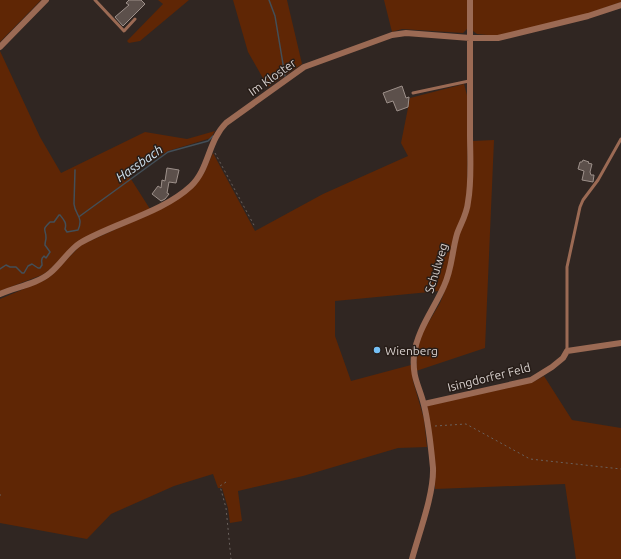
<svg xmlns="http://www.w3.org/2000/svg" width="621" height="559" font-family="Ubuntu,sans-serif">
  <rect width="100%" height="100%" fill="#302622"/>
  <path fill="#5f2605" d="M0,0h41l-41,42z
    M158,0h31l-49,41 -11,2 -2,-2 36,-37z
    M233,0h54l15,64 -34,23 -20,-35z
    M384,0h84l-1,29 -4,4 -61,-4 -10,3z
    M473,0h148v2l-34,12 -89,22 -21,-2 -4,-3z
    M0,51l40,86 21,36 84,-41 42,7 28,-8 -4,7 -43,13 -39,25 21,33 -72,33 -30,29 -6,4 -42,16z
    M464,84l4,15 -1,103 -18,64 -9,25 -105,10v35l16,45 60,-16 2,16 11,38 3,28 -29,1 -95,28 -65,15 4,30 -12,2 -2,-15 -6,-20h-4l-5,-14 -39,12 -63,28 -24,25 -87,-16v-224l45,-19 7,-5 29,-30 84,-38 28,-20 11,-14 9,-20 42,78 68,-37 85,-38 -7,-13 9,-45z
    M494,140l-9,208 -69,23 1,-17 2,-11 5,-13 16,-27 10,-25 10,-47 5,-10 8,-80z
    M544,376l28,44 49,8v131h-45l-11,-75 -130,5v-20l-8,-63 106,-24z"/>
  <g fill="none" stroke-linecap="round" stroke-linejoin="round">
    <path stroke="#434f58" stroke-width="1.5" d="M269,0l6,16 10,60
      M80,216l88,-64 40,-11 5,-5
      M0,269l6,-4 4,2h6l6,6h2l4,-7 4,-2 6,4h2l2,-3c0,-4 -2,-6 2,-9l2,2 4,-6 -5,-7c0,-3 1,-5 1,-7 0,-10 -5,-7 4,-16h4l5,-7h1c4,5 7,8 5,14l2,3 11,-2c6,-13 -3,-15 -4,-26l1,-34"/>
  </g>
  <path fill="#5c504b" stroke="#9d908a" d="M129,0h12l4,4 -22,22 -8,-9 14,-12 -3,-2z
    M402,86l4,12 3,-1 -1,10 -11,4 -4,-10 -6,2 -4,-10z
    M583,160l6,2 -1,1 4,1 -2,8 1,3h3l-1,7 -11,-2 2,-9 -6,-2 2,-7h2z
    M167,168l12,2 -3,13 -7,-1 -2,11 2,1 -4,5 -4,2 -9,-7 6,-8 3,2 1,-8 3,1z"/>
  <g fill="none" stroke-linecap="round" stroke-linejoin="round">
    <path stroke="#6a615d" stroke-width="1" stroke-dasharray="2 3" stroke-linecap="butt" d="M215,153l40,74
      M435,426l31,-2 64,35 91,10
      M226,482l-6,4 6,22 5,51
      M0,495h1"/>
    <path stroke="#9b6a54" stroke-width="3" d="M95,0l29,31 11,-12
      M413,93l56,-12
      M567,351v-84l13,-60 3,-7 15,-20 23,-41"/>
    <path stroke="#9b6a54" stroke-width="6" d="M0,47l46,-47
      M0,294c16,-7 37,-10 50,-21 11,-9 19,-23 30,-30 34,-20 82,-30 111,-57 18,-17 17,-45 35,-63l78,-56 88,-32 14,-2 64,5h28l90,-22 33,-11
      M424,404l107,-24 21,-13 11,-9 4,-7 54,-8
      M412,559c7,-26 22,-65 21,-91 -2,-21 -4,-43 -9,-63 -5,-20 -12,-27 -10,-50 3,-25 20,-46 30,-69 8,-17 8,-35 13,-52 4,-11 10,-20 11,-32 4,-21 2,-47 2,-69 0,-44 0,-89 0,-133"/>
  </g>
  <circle fill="#75c0f6" stroke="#271d18" stroke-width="1.5" cx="377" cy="350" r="4"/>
  <g text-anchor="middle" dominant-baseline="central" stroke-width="3" stroke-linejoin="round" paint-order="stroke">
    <g font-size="12" fill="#d9d1ce" stroke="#271d18">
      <text transform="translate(272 77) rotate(-35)">Im Kloster</text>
      <text transform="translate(436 268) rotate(-73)">Schulweg</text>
      <text transform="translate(489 377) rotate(-14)">Isingdorfer Feld</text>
    </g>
    <g font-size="12" fill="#d9d1ce" stroke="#271d18" text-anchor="start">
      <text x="385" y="350">Wienberg</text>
    </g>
    <g font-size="13" font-style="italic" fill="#d3e4f1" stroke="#271d18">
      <text transform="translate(139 163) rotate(-35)">Hassbach</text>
    </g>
  </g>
</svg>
